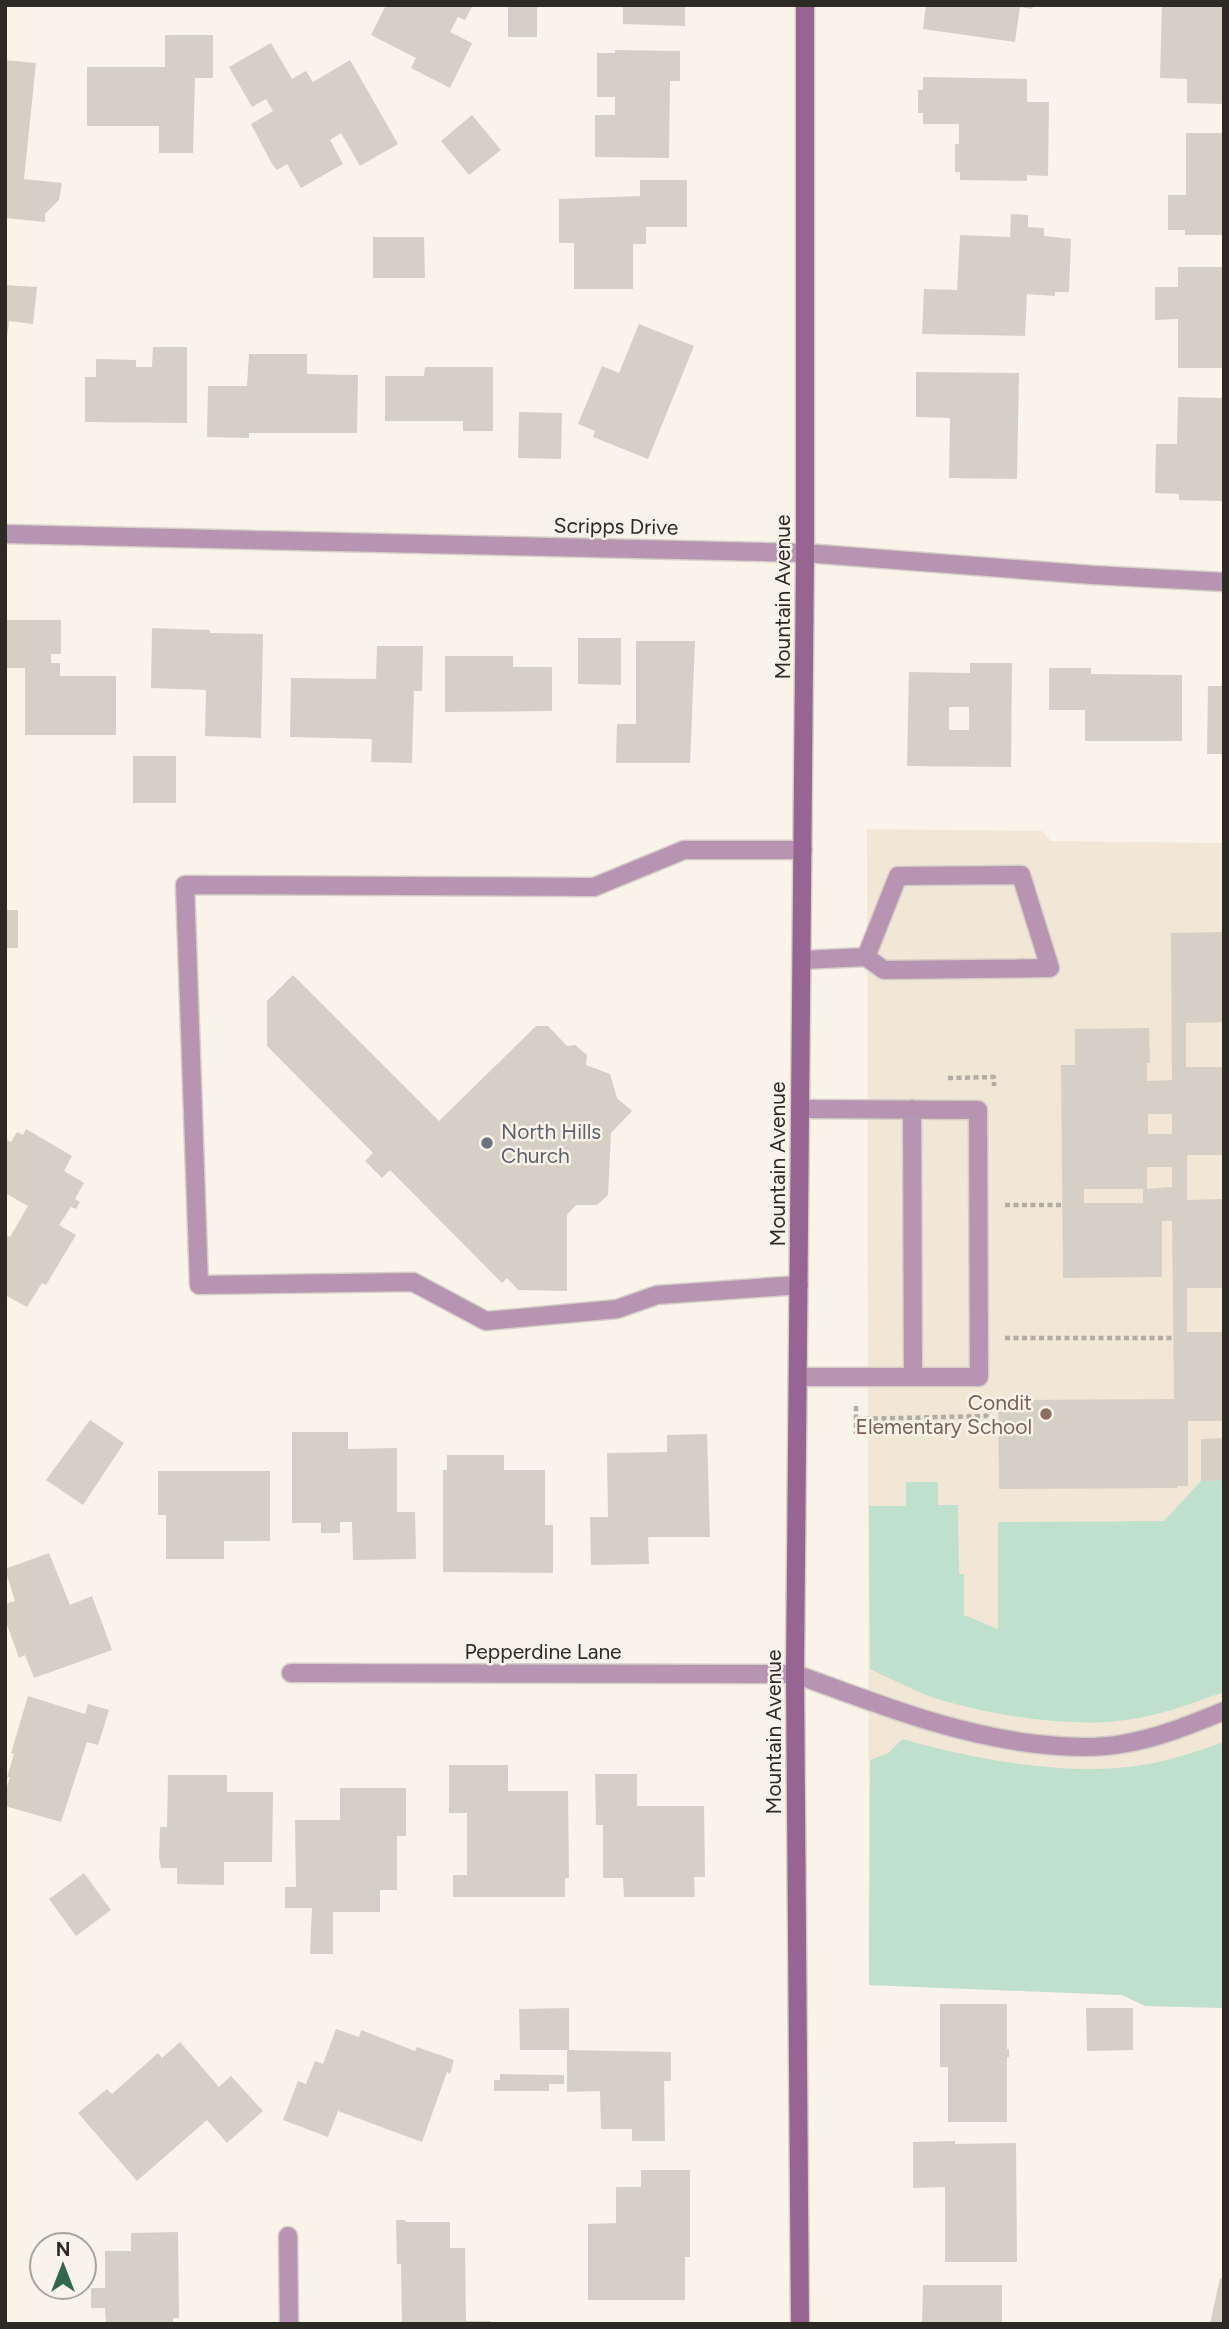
<svg xmlns="http://www.w3.org/2000/svg" width="1229" height="2329" font-family="Figtree,sans-serif">
  <rect width="100%" height="100%" fill="#faf3e9"/>
  <path fill="#f2e7d6" d="M867,829l175,2 9,10 173,2v1165l-79,-2 -23,-11 -253,-10z"/>
  <path fill="#bee0cd" d="M1224,1480v212c-32,11 -65,24 -98,28 -56,8 -128,-4 -182,-19 -25,-7 -50,-21 -74,-32l-1,-163h37v-24h32v23h20l1,69h5v41l34,14v-107l166,-1 37,-40z
    M903,1739c68,20 162,37 233,27 30,-4 59,-14 88,-24v266l-79,-2 -23,-11 -253,-10 1,-225 18,-7z"/>
  <path fill="#d6cfc5" fill-rule="evenodd" d="M386,5h87l-8,15 -7,-3 -8,15 22,11 -22,45 -39,-20 5,-10 -45,-23z
    M508,5h29v32h-29z
    M623,5h62v21l-62,-2z
    M926,5h108l-2,4 -12,-2 -5,35 -92,-13z
    M1162,5h62v99l-37,-1v-24l-27,-1z
    M165,35h48v43h-18l-2,75h-34v-27h-72v-59h78z
    M271,43l21,36 14,-8 7,11 37,-22 48,84 -38,22 -19,-33 -11,7 13,24 -42,24 -14,-24 -10,6 -5,-6 -21,-40 22,-13 -7,-12 -14,8 -23,-40z
    M615,50l65,1v30h-10l-1,77 -74,-1v-42h20v-18h-18v-44h18z
    M5,60l31,3 -12,116 38,4 -3,17 -14,14v8l-40,-4z
    M923,77l104,2v23h22l-1,74 -21,-1v6l-67,-1v-8h-5v-28h4v-20h-36v-11h-5v-23h5z
    M472,115l29,35 -32,25 -28,-34z
    M1186,133h38v102h-39v-5h-17v-35h18z
    M640,180h47v47h-41v17h-13v45h-59v-46h-15v-44l81,-3z
    M1011,214l17,1v12l16,1v8l27,3 -2,53h-14v4l-28,-2 -2,42 -103,-2 2,-45 33,1 3,-55 50,2z
    M373,237h51l1,41h-52z
    M1178,267h46v101h-46v-49l-23,1v-33h23z
    M5,285l32,2 -4,37 -24,-3 -2,17z
    M639,324l55,22 -46,113 -55,-22 2,-6 -17,-7 24,-58 17,7z
    M153,347h34v76l-102,-1v-45h11v-18l40,1v7h16z
    M249,354h58v20l51,1 -1,58h-108v5l-42,-1 1,-51h39z
    M425,367h68v64h-30v-10h-78v-45h39z
    M916,372l103,1 -2,106 -68,-1 1,-60 -34,-1z
    M1178,397l46,1v103l-45,-1v-6l-24,-1 1,-49h21z
    M519,412l43,1 -1,46 -43,-1z
    M6,620h55v34h-10v9h9v13h56v59h-91v-67h-19z
    M152,628l58,2v3l53,1 -2,104 -56,-2 1,-46 -55,-2z
    M578,638h43v47l-43,-1z
    M636,641h59l-5,122h-74l1,-39h19z
    M377,646h46l-1,45h-8l-2,72 -41,-1 1,-23 -82,-2 1,-59 85,1z
    M445,656h68v11h39v44l-107,1z
    M970,663h42l-1,104 -104,-1 2,-94 61,1zM949,707h20v23h-20z
    M1049,668h42v6l91,1v66h-97v-31h-36z
    M1208,686h16v68h-17z
    M133,756h43v47h-43z
    M5,910h13v38h-13z
    M1224,932v90l-38,1v44h38v88h-37v45l37,-1v89h-37v44h37v89h-36v65h-11v2l-178,1 -1,-89 176,-1 -2,-178h-10v56l-99,1 -2,-213h14v-36l74,-1 1,35h-3v18l25,-1 -1,-147zM1148,1114h24v20h-24zM1147,1167h25v20l-25,2zM1084,1189h59v14h-59z
    M293,975l146,146 97,-95h12l19,20 8,-1 12,10 -1,10 24,9 7,24 15,13 -21,22 -3,62 -11,10h-21l-9,10v76l-49,-1 -11,-12 -5,5 -112,-113 -8,8 -17,-17 8,-8 -106,-107v-45z
    M26,1129l46,27 -8,15 20,12 -9,16 5,3 -4,7 -5,-2 -12,18 17,10 -30,50 -4,-2 -15,24 -22,-12v-61l5,3 18,-31 -23,-13v-54l6,3 6,-10 6,3z
    M90,1420l34,23 -41,62 -37,-25z
    M292,1432h56v17l49,-1v64h18l1,47 -63,1 -1,-38h-12v11h-19v-10h-29z
    M707,1434l3,103h-62l1,27 -58,1 -1,-48h18l-1,-64 60,-1v-17z
    M1224,1438v42l-23,1v-42z
    M447,1455h57v15h41v55h8v48l-110,-1v-102h4z
    M158,1471h112v70h-46v18h-58v-44h-8z
    M49,1553l21,52 22,-9 20,54 -78,28 -9,-23 -6,3 -14,-39v-15l10,-3 -10,-32z
    M28,1696l57,18 3,-10 21,6 -11,35 -11,-3 -26,80 -56,-16v-13l5,-16h-3l7,-23 -3,-1z
    M449,1765h59v26h60l1,87h-4v19h-112v-22h14v-62h-18z
    M595,1774h42v32h67l1,71h-11l1,20h-71l-1,-19h-20v-53h-7z
    M168,1775h59v17h46l-1,70h-48v23l-47,-1v-16h-16l-2,-11 1,-30h7z
    M340,1788h66v48h-9v54h-17v22h-47v42h-23l2,-46h-27v-21h11l-1,-67h45z
    M84,1873l27,37 -35,26 -27,-37z
    M940,2004h67v45h2v8h-2v65h-59v-55h-8z
    M569,2008v42l102,2v29h-7l1,60h-33v-12h-31l-1,-38 -33,1v-42h-47l-1,-41z
    M1086,2008h47v42l-46,1z
    M336,2029l23,8 2,-7 54,21 2,-4 37,13 -4,14 -3,-2 -25,70 -84,-31 -10,26 -45,-17 15,-39 8,3 9,-23 8,3z
    M180,2042l39,45 12,-11 32,35 -36,32 -20,-23 -70,61 -59,-68 29,-24 5,5 46,-41 4,5z
    M500,2074l64,1v9h-15v7h-55v-11h6z
    M955,2141v3l61,-1 1,119h-72v-75l-32,1v-46z
    M641,2170h49v87h-5v43h-97v-76l28,-1v-36h25z
    M396,2220h9v2h45v26h15l1,73h24v3h-88l-1,-60h-4z
    M178,2232l1,86h-6v6h-67l-1,-16h-14v-20h14v-37h26v-18z
    M1220,2278l4,1v45h-14z
    M923,2285h79v39h-80z"/>
  <g fill="none" stroke-linecap="round" stroke-linejoin="round">
    <g stroke="#d5cfc6" stroke-width="21">
      <path id="service" d="M802,960l64,-3 18,13 166,-2 -29,-93 -123,1 -32,81
        M912,1109l1,268
        M799,1285l-142,10 -40,14 -131,12 -73,-39 -214,3 -14,-400 409,2 90,-37h119
        M798,1377h181l-1,-267 -177,-1
        M795,1674c81,29 156,60 242,70 27,3 58,5 85,0 36,-6 68,-19 102,-33"/>
    </g>
    <g stroke="#d5cfc6" stroke-width="21">
      <path id="minor" d="M291,1673l504,1
        M288,2236l1,88"/>
    </g>
    <g stroke="#d5cfc6" stroke-width="21">
      <path id="tertiary" d="M5,534l800,19 288,22 131,7"/>
    </g>
    <g stroke="#d5cfc6" stroke-width="21">
      <path id="secondary" d="M800,2324l-5,-650 10,-1121v-548"/>
    </g>
    <path stroke="#b2aca4" stroke-width="4.5" stroke-dasharray="5 3.5" stroke-linecap="butt" d="M948,1078l46,-1v9
      M1005,1205h57
      M1005,1338h168
      M856,1406v28
      M856,1419l130,-3 7,-10v-7"/>
    <use href="#service" stroke="#b794b2" stroke-width="18"/>
    <use href="#minor" stroke="#b794b2" stroke-width="18"/>
    <use href="#tertiary" stroke="#b794b2" stroke-width="18"/>
    <use href="#secondary" stroke="#976591" stroke-width="18"/>
  </g>
  <circle fill="#6b7280" stroke="#faf3e9" stroke-width="2.5" cx="487" cy="1143" r="7"/>
  <circle fill="#8d6e63" stroke="#faf3e9" stroke-width="2.5" cx="1046" cy="1414" r="7"/>
  <g text-anchor="middle" dominant-baseline="central" stroke-width="5" stroke-linejoin="round" paint-order="stroke">
    <g font-size="21" fill="#2d2a26" stroke="#faf3e9">
      <text transform="translate(616 526) rotate(1)">Scripps Drive</text>
      <text transform="translate(782 597) rotate(-90)">Mountain Avenue</text>
      <text transform="translate(777 1164) rotate(-90)">Mountain Avenue</text>
      <text x="543" y="1651">Pepperdine Lane</text>
      <text transform="translate(773 1732) rotate(-90)">Mountain Avenue</text>
    </g>
    <g font-size="21" fill="#5b616d" stroke="#faf3e9" text-anchor="start">
      <text x="501" y="1131">North Hills<tspan x="501" dy="24">Church</tspan></text>
    </g>
    <g font-size="21" fill="#785e54" stroke="#faf3e9" text-anchor="end">
      <text x="1032" y="1402">Condit<tspan x="1032" dy="24">Elementary School</tspan></text>
    </g>
  </g>
  <rect width="1229" height="2329" fill="none" stroke="#2d2a26" stroke-width="14"/>
  <g transform="translate(63 2266)"><circle r="33" fill="#faf3e9" stroke="#a8a39b" stroke-width="2"/>
  <path d="M0-5L12 26L0 18L-12 26Z" fill="#32674c"/>
  <text y="-10" font-size="19" font-weight="bold" text-anchor="middle" fill="#2d2a26">N</text>
  </g>
</svg>
